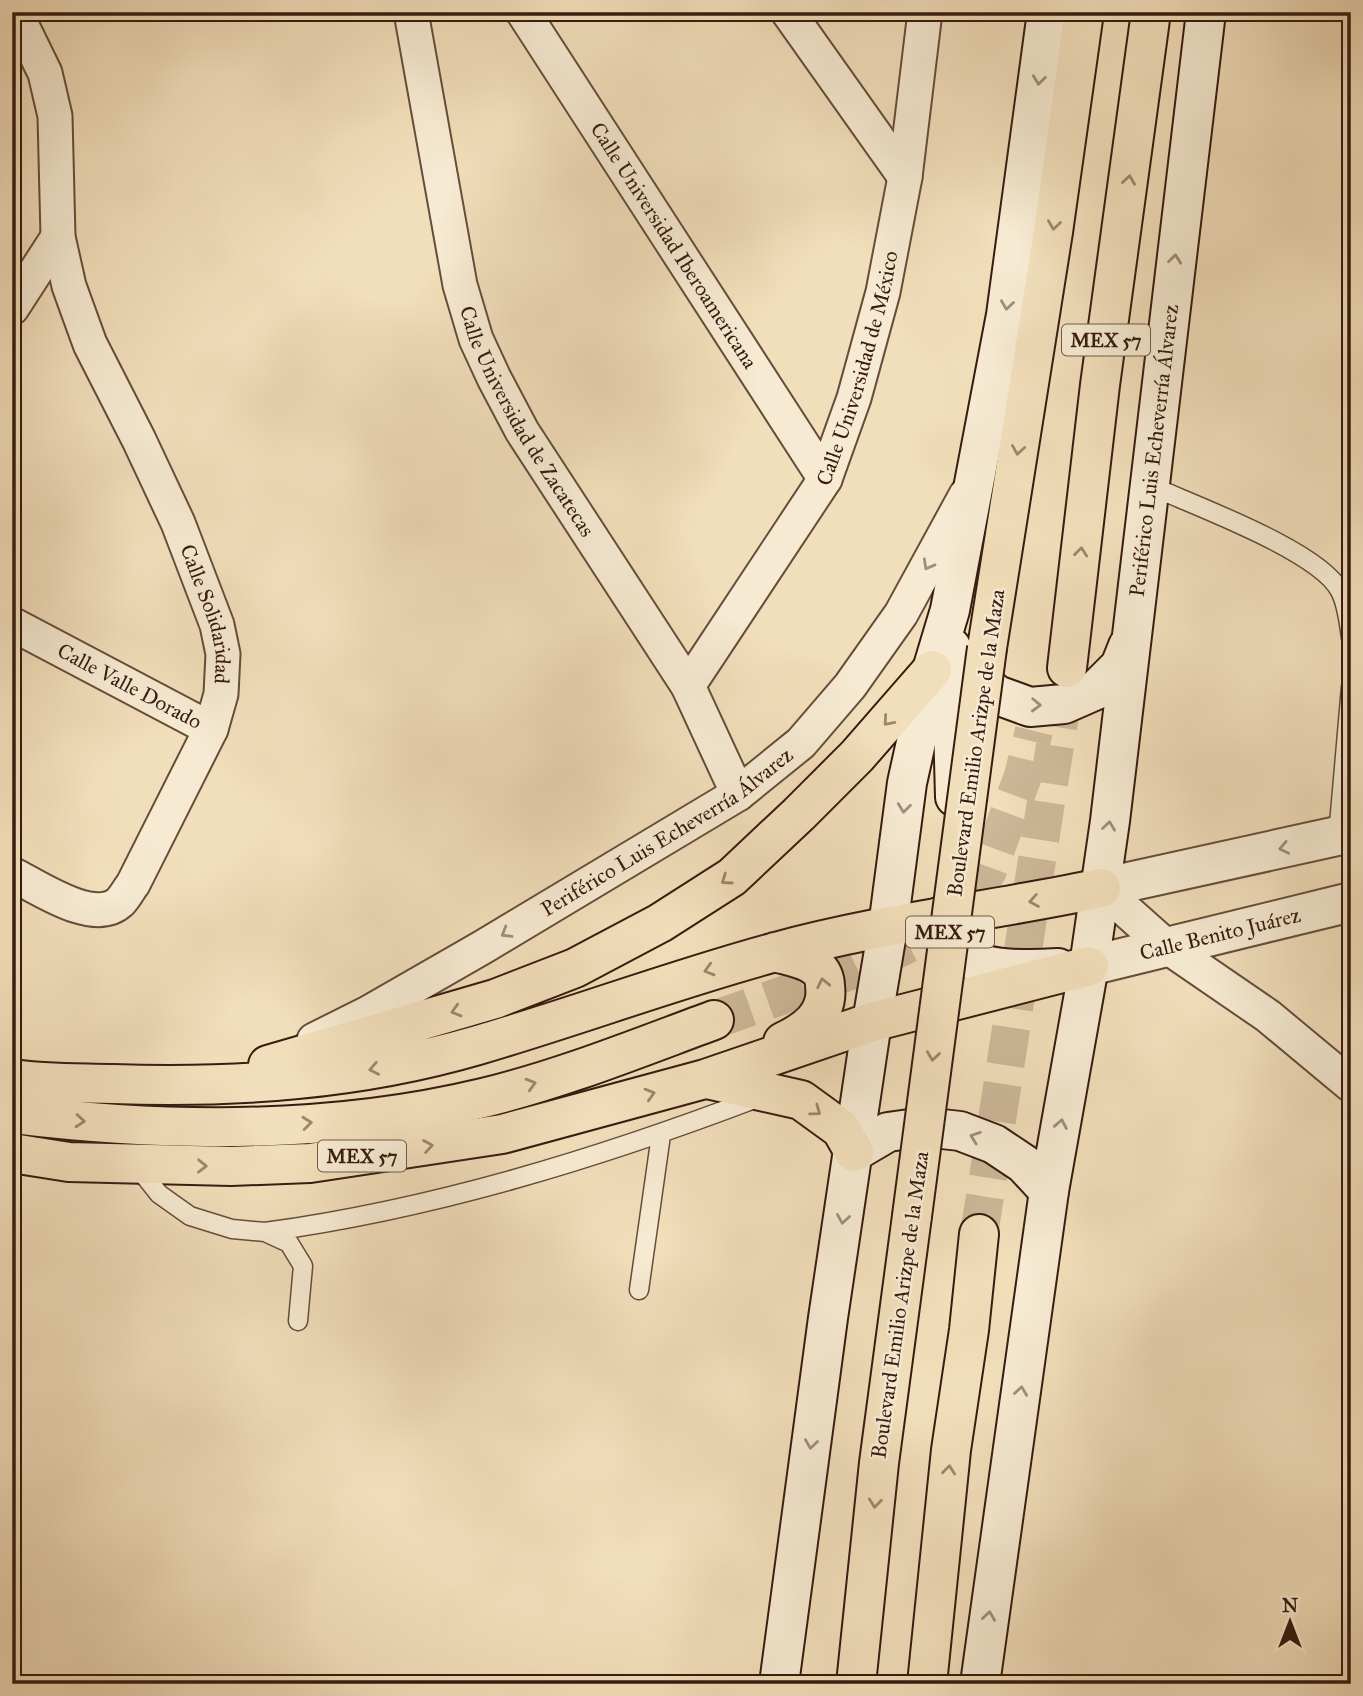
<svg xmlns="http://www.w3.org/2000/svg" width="1363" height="1696" font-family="'IM FELL Great Primer',serif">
  <rect width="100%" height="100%" fill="#f1deba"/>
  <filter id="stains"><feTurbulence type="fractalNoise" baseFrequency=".00286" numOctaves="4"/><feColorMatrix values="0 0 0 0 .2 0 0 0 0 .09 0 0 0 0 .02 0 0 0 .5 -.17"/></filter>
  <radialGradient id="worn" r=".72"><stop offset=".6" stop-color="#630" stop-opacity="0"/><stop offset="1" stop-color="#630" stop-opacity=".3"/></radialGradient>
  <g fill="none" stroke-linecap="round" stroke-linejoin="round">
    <path stroke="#ccb798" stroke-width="38" stroke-dasharray="38 19" stroke-linecap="butt" d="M714,1020l142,-51 67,-32 36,-27 17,-19 12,-21 35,-94 11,-45
      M979,1234c30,-187 57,-375 88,-562"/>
    <g stroke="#664c3a" stroke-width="21">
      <path id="service" d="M1149,485c44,20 171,66 191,106 7,13 9,32 11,47
        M1338,836l13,-149
        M136,1165l23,29 31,22 42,13 33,3 24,11 14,23 -5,55
        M265,1232c169,-23 334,-74 492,-134
        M639,1290l22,-155"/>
    </g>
    <g stroke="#664c3a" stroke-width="37">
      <g id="minor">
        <path id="s1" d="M411,12l49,273 16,54 18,39 28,53 166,255 50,108"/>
        <path id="s2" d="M523,12l302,467"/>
        <path d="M788,12l117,165"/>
        <path id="s3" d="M12,15l11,13 22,45 10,43 3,121 11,49 21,58 49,96 39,83 39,102 6,29 -2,40 -10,35 -78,155c-4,5 -8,13 -13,18 -26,24 -82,-15 -108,-28"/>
        <path d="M12,308l46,-71"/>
        <path id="s4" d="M12,624l199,105"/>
        <path id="s5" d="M688,686l137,-207 29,-81 29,-106 22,-115 20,-165"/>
        <path d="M1101,888l65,58 102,70 83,69"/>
        <path id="s6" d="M314,1040l54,-27 115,-66 255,-153 63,-51 49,-57 51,-72 65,-119"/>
      </g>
    </g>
    <g stroke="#664c3a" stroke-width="42">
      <g id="tertiary">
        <path d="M1101,888l250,-55"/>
        <path id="s7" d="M1089,966l262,-64"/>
      </g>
    </g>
    <g stroke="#371b10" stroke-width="42">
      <g id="secondary">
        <path d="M951,647l4,150"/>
        <path d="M965,659l6,15 26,21 33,12 34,-3 32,-14 24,-24 8,-20"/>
        <path d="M941,916c2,57 73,55 117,52"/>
        <path d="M854,1152l34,-20 36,-5 36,4 34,13 30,20 25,27"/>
        <path d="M779,1684l49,-366 44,-296 16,-95 19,-144 25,-113 18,-60 56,-295 41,-303"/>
        <path id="s8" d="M980,1684l69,-493 40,-225 21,-145 96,-809"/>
      </g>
    </g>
    <g stroke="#371b10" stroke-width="42">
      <path id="primary" d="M775,952c13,4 30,6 41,15 6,4 9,12 9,19 4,29 -19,45 -42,56
        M268,1065l227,-66 80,-31 85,-45 72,-46 67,-63 58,-58 75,-86
        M12,1079c33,5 67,4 101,5 124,4 245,-4 365,-39 99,-29 195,-65 294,-92 108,-30 220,-42 329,-65
        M707,1079l94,21 40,29 13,23
        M12,1153l57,9 162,4 79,-3 192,-29 203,-55 167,-57 217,-56"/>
    </g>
    <g stroke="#371b10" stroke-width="42">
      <path id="trunk" d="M987,648l66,-416 31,-220
        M1067,668l33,-283 51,-373
        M12,1114c156,19 317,21 471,-16 79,-19 155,-50 231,-78
        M856,1684l23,-221 33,-247
        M927,1684l24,-234 18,-120 10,-96"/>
    </g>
    <use href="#service" stroke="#f6ead2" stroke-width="18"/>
    <use href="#minor" stroke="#f6ead2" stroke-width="33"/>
    <use href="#tertiary" stroke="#f6ead2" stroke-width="38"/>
    <use href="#secondary" stroke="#f6ead2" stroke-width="38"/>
    <use href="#primary" stroke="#f1deba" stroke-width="38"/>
    <use href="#trunk" stroke="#f1deba" stroke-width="38"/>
    <g stroke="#371b10" stroke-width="42" stroke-linecap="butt">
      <path id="trunk-bridge" d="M912,1216l75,-568"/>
    </g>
    <use href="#trunk-bridge" stroke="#f1deba" stroke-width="38"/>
  </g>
  <defs><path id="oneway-chevron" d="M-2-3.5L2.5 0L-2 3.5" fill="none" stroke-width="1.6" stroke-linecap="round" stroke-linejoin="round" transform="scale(1.75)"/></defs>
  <g stroke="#a08d7b">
    <use href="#oneway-chevron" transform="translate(1039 80) rotate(97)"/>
    <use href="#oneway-chevron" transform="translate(1175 259) rotate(-83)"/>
    <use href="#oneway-chevron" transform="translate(1007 305) rotate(98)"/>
    <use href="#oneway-chevron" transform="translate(928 565) rotate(119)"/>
    <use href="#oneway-chevron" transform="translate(1036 705) rotate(2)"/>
    <use href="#oneway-chevron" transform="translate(904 808) rotate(97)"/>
    <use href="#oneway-chevron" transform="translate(1109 826) rotate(-82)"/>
    <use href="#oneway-chevron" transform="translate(1284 848) rotate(168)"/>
    <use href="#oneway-chevron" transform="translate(506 933) rotate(149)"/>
    <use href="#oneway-chevron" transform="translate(1061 1124) rotate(-80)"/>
    <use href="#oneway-chevron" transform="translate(975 1137) rotate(-160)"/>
    <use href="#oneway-chevron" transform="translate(843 1219) rotate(99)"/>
    <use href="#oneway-chevron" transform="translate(1021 1391) rotate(-82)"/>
    <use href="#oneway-chevron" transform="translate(811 1444) rotate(98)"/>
    <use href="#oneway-chevron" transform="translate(989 1616) rotate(-82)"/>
  </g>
  <g stroke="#9d866e">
    <use href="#oneway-chevron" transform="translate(1129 180) rotate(-82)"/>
    <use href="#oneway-chevron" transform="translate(1054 225) rotate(98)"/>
    <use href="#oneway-chevron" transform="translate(1018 450) rotate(99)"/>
    <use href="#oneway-chevron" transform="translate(1081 552) rotate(-84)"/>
    <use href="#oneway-chevron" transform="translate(888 721) rotate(131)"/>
    <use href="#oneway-chevron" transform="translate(726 880) rotate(145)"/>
    <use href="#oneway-chevron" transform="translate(1034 901) rotate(170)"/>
    <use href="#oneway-chevron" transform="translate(709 970) rotate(164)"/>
    <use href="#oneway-chevron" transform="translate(823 983) rotate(-102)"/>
    <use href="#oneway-chevron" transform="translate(456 1011) rotate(164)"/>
    <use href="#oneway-chevron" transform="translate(933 1056) rotate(98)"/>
    <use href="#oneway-chevron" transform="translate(374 1069) rotate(169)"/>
    <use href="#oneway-chevron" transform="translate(531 1084) rotate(-16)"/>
    <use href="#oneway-chevron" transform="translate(650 1094) rotate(-16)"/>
    <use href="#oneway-chevron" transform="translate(816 1111) rotate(36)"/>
    <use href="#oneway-chevron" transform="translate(80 1121) rotate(5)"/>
    <use href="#oneway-chevron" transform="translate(307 1123) rotate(-6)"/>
    <use href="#oneway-chevron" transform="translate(428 1146) rotate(-9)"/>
    <use href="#oneway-chevron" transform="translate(202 1166) rotate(1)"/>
    <use href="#oneway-chevron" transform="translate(949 1470) rotate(-84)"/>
    <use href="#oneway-chevron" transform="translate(875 1503) rotate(96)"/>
  </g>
  <g text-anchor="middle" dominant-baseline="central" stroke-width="5" stroke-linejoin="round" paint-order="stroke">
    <g fill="#f6ead2" stroke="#70594a" stroke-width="2">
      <rect x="1062" y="324.5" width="88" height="31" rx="5"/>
      <rect x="906" y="916.5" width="88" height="31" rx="5"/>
      <rect x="318" y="1140.5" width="88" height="31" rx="5"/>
    </g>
    <g font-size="19" font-weight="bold" fill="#371b10">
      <text x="1106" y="340">MEX 57</text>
      <text x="950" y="932">MEX 57</text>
      <text x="362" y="1156">MEX 57</text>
    </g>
    <g font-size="21" fill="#371b10" stroke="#f6ead2">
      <text stroke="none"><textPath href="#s2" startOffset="278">Calle Universidad Iberoamericana</textPath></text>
      <text stroke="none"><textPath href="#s5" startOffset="364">Calle Universidad de México</textPath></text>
      <text stroke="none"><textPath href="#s1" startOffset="430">Calle Universidad de Zacatecas</textPath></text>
      <text stroke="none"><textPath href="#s8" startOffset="1246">Periférico Luis Echeverría Álvarez</textPath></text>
      <text stroke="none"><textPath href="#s3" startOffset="640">Calle Solidaridad</textPath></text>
      <text stroke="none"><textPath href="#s4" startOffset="133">Calle Valle Dorado</textPath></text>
      <text transform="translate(976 743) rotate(-82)">Boulevard Emilio Arizpe de la Maza</text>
      <text stroke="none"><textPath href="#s6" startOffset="410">Periférico Luis Echeverría Álvarez</textPath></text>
      <text stroke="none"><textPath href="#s7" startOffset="135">Calle Benito Juárez</textPath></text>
      <text transform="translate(900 1305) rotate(-82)">Boulevard Emilio Arizpe de la Maza</text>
    </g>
  </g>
  <rect width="1363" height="1696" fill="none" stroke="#f1deba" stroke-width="42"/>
  <rect x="14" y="14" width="1335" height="1668" fill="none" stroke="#371b10" stroke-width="3.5"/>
  <rect x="21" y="21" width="1321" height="1654" fill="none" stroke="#371b10" stroke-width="2"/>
  <g transform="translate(1290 1622)" stroke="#f6ead2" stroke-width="5" paint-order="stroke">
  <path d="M0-5L12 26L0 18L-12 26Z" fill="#371b10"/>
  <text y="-10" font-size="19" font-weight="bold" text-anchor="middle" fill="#371b10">N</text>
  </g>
  <rect width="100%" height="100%" filter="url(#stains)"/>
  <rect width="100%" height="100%" fill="url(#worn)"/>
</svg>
